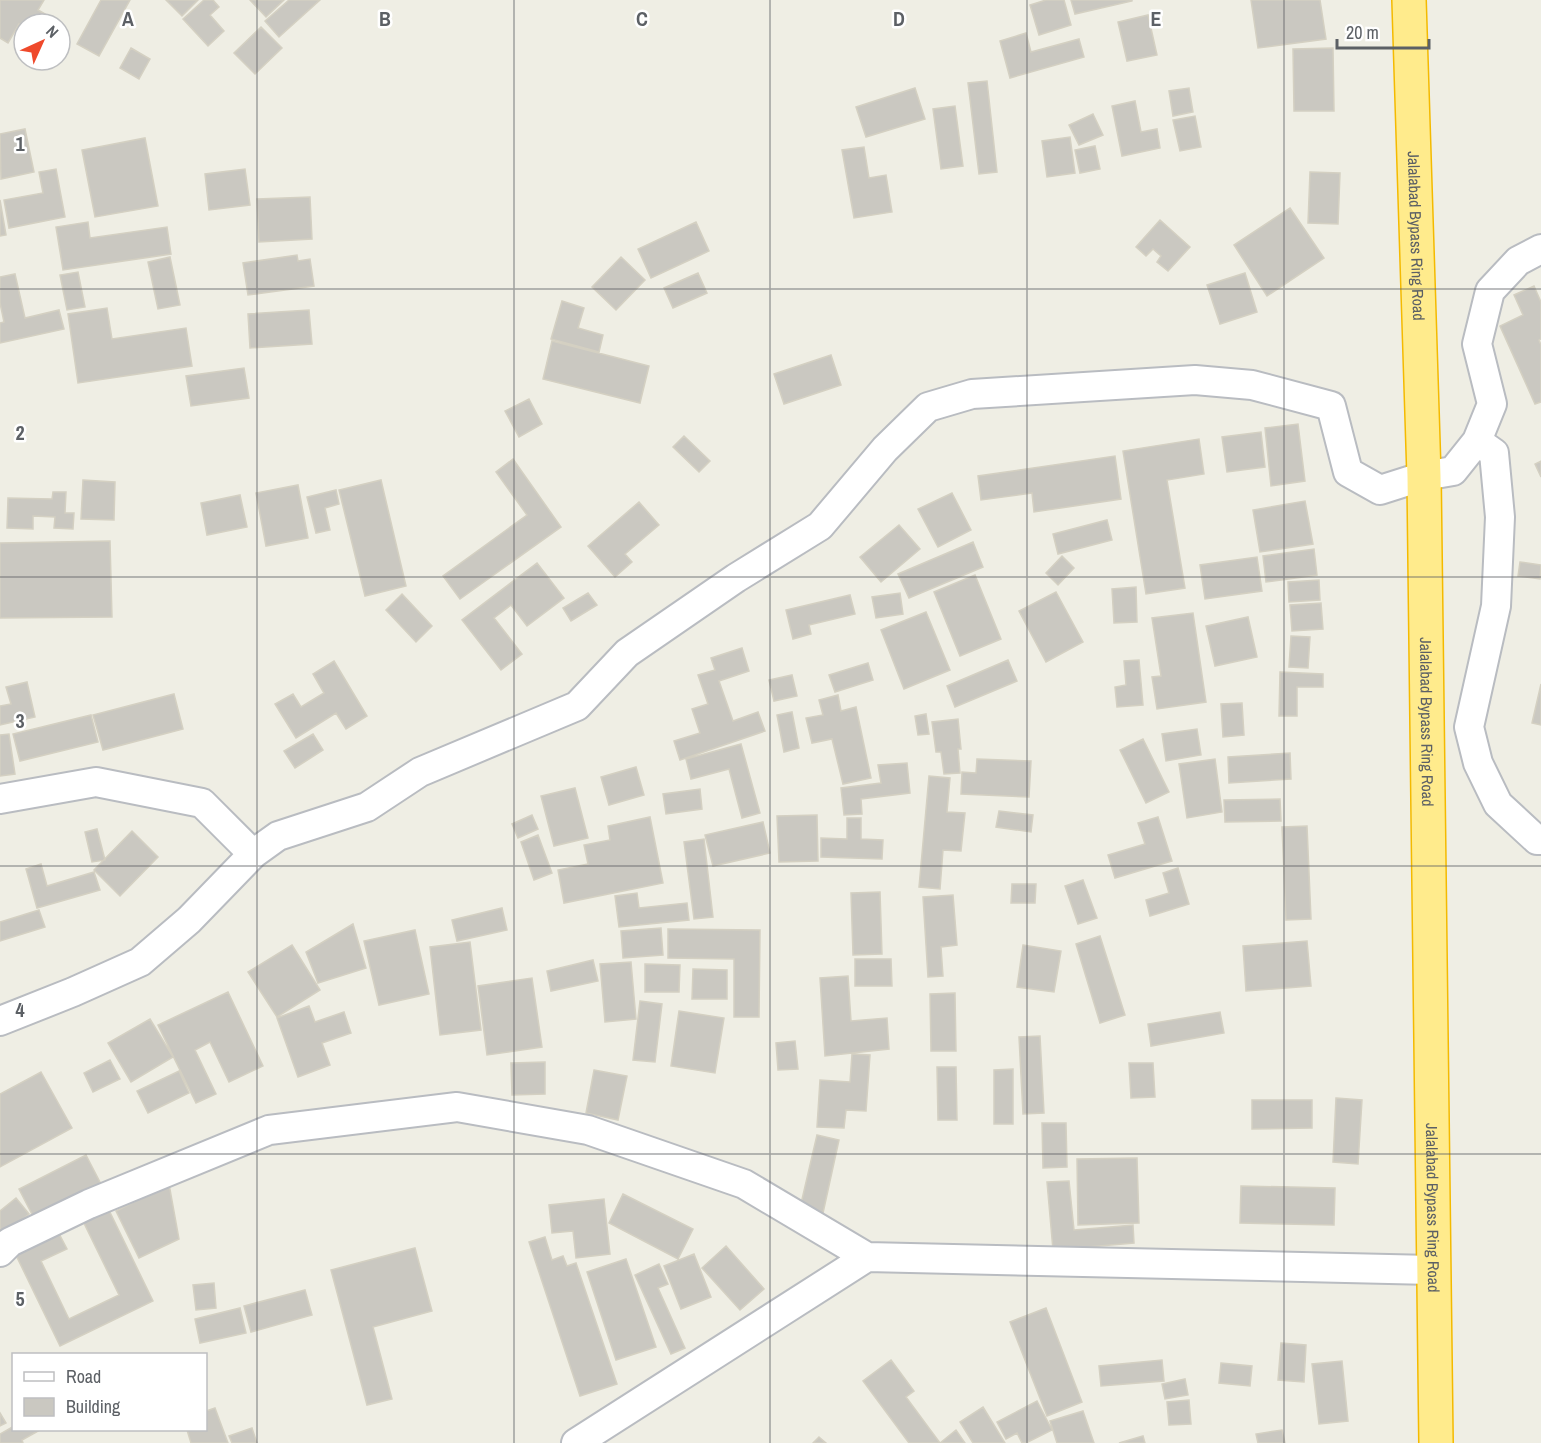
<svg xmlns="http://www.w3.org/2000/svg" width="1541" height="1443" font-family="'Archivo Narrow',sans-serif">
  <rect width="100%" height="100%" fill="#efeee4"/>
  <path fill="#cac8c1" stroke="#d4d0c2" stroke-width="1.5" d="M0,0h44l-6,10 9,5 -5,9h-18v4l-5,-4 -11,19 -8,-5z
    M101,0h29l-31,56 -22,-12z
    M166,0h32l-16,16z
    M204,0h9l6,7 -9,8 14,16 -16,15 -25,-27z
    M250,0h34l-18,17z
    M289,0h31l-41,37 -14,-16z
    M1046,0h18l7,25 -32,10 -9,-30z
    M1071,0h61v1l-57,13z
    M1251,0h69l6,39 -68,9z
    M1148,15l9,40 -30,6 -9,-39z
    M261,27l21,21 -27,26 -21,-21z
    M1026,33l5,19 48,-13 5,18 -74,21 -10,-37z
    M131,48l19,11 -11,20 -19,-11z
    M1333,48l1,63h-40l-1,-62z
    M987,81l10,91 -18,2 -11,-91z
    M915,88l10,31 -59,18 -10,-30z
    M1189,88l4,24 -20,4 -4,-25z
    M1135,101l6,31 16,-3 3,19 -38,8 -10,-50z
    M955,106l8,60 -22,3 -8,-60z
    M1093,114l10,21 -24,10 -10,-20z
    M1195,116l6,31 -21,4 -7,-31z
    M25,129l9,43 -33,7 -1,-45z
    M1070,137l5,36 -28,4 -5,-36z
    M145,138l13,68 -63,11 -13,-67z
    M1095,146l5,23 -20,4 -5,-23z
    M864,147l5,31 17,-3 6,37 -38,6 -12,-68z
    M56,169l9,48 -56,11 -5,-28 39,-7 -4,-21z
    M245,169l5,36 -41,5 -4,-36z
    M1310,172l30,1 -2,51 -30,-1z
    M310,197l2,42 -53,3 -2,-43z
    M0,200l6,35 -6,1z
    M1290,208l34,50 -57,38 -33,-51z
    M1160,220l30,27 -22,24 -11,-9 4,-6 -8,-7 -7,7 -10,-9z
    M88,222l2,16 77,-11 4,27 -108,16 -7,-43z
    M696,222l13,29 -58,27 -13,-29z
    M297,255l1,6 12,-2 4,27 -66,9 -5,-32z
    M170,257l10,48 -22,4 -10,-47z
    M621,257l24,23 -29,30 -24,-23z
    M78,272l7,35 -18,3 -7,-35z
    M698,273l9,20 -34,15 -9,-20z
    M1245,273l12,39 -37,12 -13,-39z
    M15,274l10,44 34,-8 5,19 -64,14v-20l4,-1 -4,-19v-26z
    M1534,286l7,16v37l-2,1 2,5v57l-6,2 -35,-78 23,-11 -9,-20z
    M562,301l22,7 -6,20 25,7 -4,17 -48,-13z
    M107,308l5,31 74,-11 6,38 -114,17 -10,-69z
    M309,310l3,34 -62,4 -2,-34z
    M552,341l97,25 -9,37 -97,-24z
    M831,355l10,30 -57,19 -10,-30z
    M244,368l5,30 -58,8 -5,-30z
    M529,399l13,25 -23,13 -14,-26z
    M1298,424l7,57 -34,5 -6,-58z
    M1261,432l4,35 -38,5 -5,-35z
    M684,436l26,25 -11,11 -26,-25z
    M1199,439l5,35 -37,6 18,108 -39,6 -23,-143z
    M1115,456l6,43 -87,13 -2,-19 -51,7 -3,-24z
    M513,459l48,68 -101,72 -17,-23 84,-61 -31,-43z
    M1541,461v16l-6,-13z
    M83,480l32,2 -1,38 -33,-1z
    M381,480l25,106 -41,10 -26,-106z
    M298,485l10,53 -42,8 -10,-53z
    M336,490l3,14 -14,4 5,22 -14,3 -9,-36z
    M53,492h13l-1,21h9l-1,16 -19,-1 1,-11 -22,-1v13l-26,-1 1,-30 44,1z
    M952,493l19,37 -33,17 -20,-38z
    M240,495l7,32 -40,8 -6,-32z
    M1305,501l8,43 -53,8 -7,-42z
    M639,502l20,23 -34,29 7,8 -17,15 -27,-31z
    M1107,520l5,20 -54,14 -5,-20z
    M899,525l21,24 -39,33 -21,-25z
    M110,541l2,76 -112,1v-75z
    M973,542l10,25 -74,31 -11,-24z
    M1314,549l3,26 -51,7 -3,-26z
    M1062,556l12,12 -16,17 -12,-12z
    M1257,557l5,34 -57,8 -5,-34z
    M1520,562l21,3 -1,14 -22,-3z
    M537,563l27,35 -37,28 -16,-21 -17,13 28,36 -21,16 -39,-50z
    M975,575l26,64 -41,17 -26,-64z
    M1319,580l1,20 -31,2 -1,-20z
    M1136,587l1,35 -23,1 -2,-34z
    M1056,592l27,50 -37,20 -27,-51z
    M588,593l9,12 -26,16 -8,-13z
    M900,593l3,21 -27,4 -4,-21z
    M402,594l30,32 -16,16 -30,-32z
    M850,595l5,19 -46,11 2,9 -18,5 -7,-29z
    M1321,603l2,26 -31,2 -2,-26z
    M926,612l24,58 -46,19 -23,-59z
    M1193,613l13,89 -49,7 -5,-32 9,-1 -9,-58z
    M1248,617l9,40 -42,9 -9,-40z
    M1291,636l19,1 -2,31 -19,-1z
    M742,648l7,23 -30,10 14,40 25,-9 7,19 -85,29 -6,-19 26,-8 -8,-24 16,-5 -10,-29 17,-5 -4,-12z
    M1008,660l9,21 -62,26 -8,-21z
    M1139,660l4,45 -26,2 -2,-20 11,-2 -2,-24z
    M334,661l33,55 -21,13 -10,-16 -40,25 -21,-34 18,-10 8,13 23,-14 -11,-19z
    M868,663l5,17 -38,12 -6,-17z
    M1280,672l43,2v13h-26v29h-18z
    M792,675l5,21 -23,5 -5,-21z
    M27,682l8,35 -35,8v-19l11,-2 -5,-17z
    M1541,684v41l-9,-2z
    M174,694l9,35 -80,21 -10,-35z
    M838,695l3,16 15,-4 15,71 -28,6 -11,-45 -20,4 -6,-25 17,-3 -4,-15z
    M1242,703l2,32 -21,2 -2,-33z
    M792,712l7,36 -15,4 -7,-37z
    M926,714l3,20 -11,1 -3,-19z
    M91,715l7,27 -78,19 -7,-27z
    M958,719l3,30h-3l2,24 -16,1 -3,-22h-5l-4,-30z
    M1197,729l4,26 -35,6 -4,-27z
    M9,734l6,40 -15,2v-41z
    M313,734l10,16 -28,18 -11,-17z
    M1143,739l26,53 -23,11 -26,-53z
    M741,744l19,69 -18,5 -13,-49 -38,10 -5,-20z
    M1290,753l1,26 -62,4 -1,-26z
    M977,759l54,2 -2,36 -68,-3 1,-22 14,1z
    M1215,759l7,53 -35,6 -8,-54z
    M907,763l3,30 -49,6 1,15 -18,1 -3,-27 40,-5 -3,-18z
    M636,767l8,28 -35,10 -8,-28z
    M929,776l21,2 -3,34 18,1 -4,38 -18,-1 -3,39 -21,-2z
    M575,788l13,50 -34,8 -13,-50z
    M700,789l2,20 -36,5 -3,-20z
    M1280,799l1,22 -56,1 -1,-22z
    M999,811l34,4 -2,17 -35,-5z
    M532,815l6,14 -20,9 -6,-14z
    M817,815l1,46 -39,1 -2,-46z
    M650,817l13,66 -99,20 -6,-33 30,-6 -4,-19 26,-5 -2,-14z
    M1158,817l14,44 -57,17 -7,-23 37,-11 -7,-21z
    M847,818h14v21l22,1 -1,19 -61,-2v-19l26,1z
    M763,822l7,31 -57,13 -8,-31z
    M1307,826l4,93 -25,1 -4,-93z
    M97,829l8,31 -13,2 -7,-30z
    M132,831l26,26 -38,39 -26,-26z
    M538,835l14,38 -18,7 -13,-38z
    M704,839l9,78 -19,2 -10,-77z
    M41,864l6,22 47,-14 6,18 -63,18 -11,-39z
    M1178,868l11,36 -39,12 -4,-16 23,-7 -6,-20z
    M1083,880l14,38 -19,6 -13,-38z
    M1012,884h24l-1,19h-24z
    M880,892l2,62 -29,1 -2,-62z
    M637,893l2,15 48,-5 2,17 -70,7 -4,-31z
    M953,895l4,50 -16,2 2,29 -15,1 -5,-80z
    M502,908l5,22 -50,11 -5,-21z
    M39,910l6,17 -45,14v-19z
    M353,924l13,44 -48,15 -12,-31z
    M661,928l2,27 -40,3 -2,-27z
    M668,929l92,1 -1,87h-25v-58l-66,-1z
    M415,930l14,64 -50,11 -15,-64z
    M1100,936l25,79 -25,8 -24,-79z
    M1307,941l4,45 -65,5 -3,-45z
    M470,942l11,88 -41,5 -10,-88z
    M292,945l28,45 -43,27 -29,-45z
    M1023,945l38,6 -7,41 -37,-5z
    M855,959h36l1,27h-37z
    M593,960l5,21 -47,10 -4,-20z
    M631,962l5,57 -31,3 -5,-58z
    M645,964l35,1 -1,27h-34z
    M693,969l34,1v29h-35z
    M848,976l3,45 36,-3 2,31 -64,7 -5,-78z
    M532,978l10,69 -55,8 -9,-69z
    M228,992l35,74 -34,16 -19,-40 -15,8 21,44 -20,9 -38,-78z
    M955,993l1,58h-25l-1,-57z
    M640,1001l22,3 -7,58 -22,-2z
    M309,1006l6,16 29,-10 7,21 -29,10 8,22 -32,12 -21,-59z
    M679,1011l45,7 -9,55 -44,-7z
    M1220,1012l4,21 -73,13 -3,-22z
    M150,1019l23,38 -42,25 -23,-39z
    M1040,1036l4,77 -21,1 -4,-77z
    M795,1041l3,28 -20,1 -2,-27z
    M852,1054l18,1 -4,56 -20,-1 -2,18 -27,-1 3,-47 30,2z
    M110,1060l10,19 -27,13 -9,-19z
    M545,1062v32l-33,1 -1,-32z
    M1129,1063h24l2,34 -24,1z
    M937,1067h19l1,53h-19z
    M1013,1069v55h-19v-54z
    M594,1070l33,6 -9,44 -32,-7z
    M179,1071l10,22 -41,20 -11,-22z
    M41,1072l31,56 -72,39v-73z
    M1336,1098l26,2 -4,64 -25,-2z
    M1252,1100h60v28l-60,1z
    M1042,1123h24l1,44 -24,1z
    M817,1135l22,5 -16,73 -23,-5z
    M86,1155l17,33 -67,34 -17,-33z
    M1137,1158l2,65 -61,2 -1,-66z
    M1069,1181l5,49 59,-5 1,18 -81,7 -6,-68z
    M169,1184l10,55 -40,19 -23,-47z
    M1241,1186l94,2 -1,37 -94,-2z
    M623,1194l70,35 -15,30 -69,-36z
    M16,1198l13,16 -29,24v-27z
    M604,1199l6,55 -34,4 -3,-27 -21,2 -3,-28z
    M106,1204l47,97 -93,45 -47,-97 43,-21 11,21 -26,12 28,58 50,-24 -38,-78z
    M545,1237l7,23 11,-4 4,10 9,-3 41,121 -37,12 -51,-154z
    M726,1246l38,43 -24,21 -38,-42z
    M415,1248l17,63 -59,16 19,72 -25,6 -36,-135z
    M694,1254l17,43 -30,12 -17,-43z
    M626,1259l30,88 -40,13 -29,-88z
    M659,1264l9,20 -10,4 27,60 -14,6 -36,-79z
    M214,1283l2,25 -20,2 -3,-25z
    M305,1290l7,25 -61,17 -7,-26z
    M240,1308l6,25 -46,10 -5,-24z
    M1046,1308l36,94 -35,14 -37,-94z
    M1281,1343l25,2 -2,37 -26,-2z
    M891,1360l23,31 -8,6 34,46 16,-13 9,13h-56l-46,-62z
    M1162,1360l2,21 -63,5 -2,-20z
    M1342,1361l6,60 -29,3 -7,-60z
    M1221,1363l31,3 -2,20 -31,-3z
    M1185,1379l3,16 -23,4 -3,-15z
    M1189,1400l2,24 -22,1 -2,-23z
    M1037,1401l15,29 -26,13h-4l-5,-10 -11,6 -9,-17z
    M983,1407l22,36h-32l-13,-21z
    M215,1408l13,35h-37l-4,-13h19v-19z
    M1083,1411l11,32h-37l-7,-22z
    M0,1413l6,10 -6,3z
    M14,1426v4h26l-18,10 1,3h-23v-9z
    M252,1428l5,15h-25l-3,-7z
    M1282,1430l3,13h-27l-2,-9z
    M1143,1436l2,7h-26z
    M819,1437l7,6h-13z"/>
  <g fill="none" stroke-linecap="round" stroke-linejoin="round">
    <g stroke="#b9bcc1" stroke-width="32">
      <path id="street" d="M1477,441l17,12 6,64 -4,89 -27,121 9,36 20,41 39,36h4
        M0,799l96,-17 106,21 51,51
        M0,1021l73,-29 67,-30 49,-42 64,-66 25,-18 89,-29 53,-35 157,-66 50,-53 109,-75 84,-52 65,-77 43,-42 44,-13 223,-14 57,5 79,21 17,66 32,18 44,-14 29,-5 24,-30 15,-37 -15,-60 13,-53 28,-30 23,-12
        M0,1252l10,-10 79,-38 180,-74 188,-23 131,23 156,54 123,73 565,13
        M576,1443l291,-186"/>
    </g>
    <g stroke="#f4ba00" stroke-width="36">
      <g id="highway">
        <path id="s1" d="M1409,0l15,476 12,967"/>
      </g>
    </g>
    <use href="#street" stroke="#fff" stroke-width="28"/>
    <use href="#highway" stroke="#ffeb8c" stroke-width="33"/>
  </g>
  <path fill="none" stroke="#5c6065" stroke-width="1.5" stroke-opacity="0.55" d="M257,0v1443M514,0v1443M770,0v1443M1027,0v1443M1284,0v1443M0,289h1541M0,577h1541M0,866h1541M0,1154h1541"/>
  <g text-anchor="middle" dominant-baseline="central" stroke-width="5" stroke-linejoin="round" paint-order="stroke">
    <g font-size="16" fill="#5c6065" stroke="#fff">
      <text stroke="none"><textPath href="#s1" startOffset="236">Jalalabad Bypass Ring Road</textPath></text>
      <text stroke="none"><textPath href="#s1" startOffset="722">Jalalabad Bypass Ring Road</textPath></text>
      <text stroke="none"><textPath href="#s1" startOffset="1208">Jalalabad Bypass Ring Road</textPath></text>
    </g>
  </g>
  <g font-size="20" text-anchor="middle" font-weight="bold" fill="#5c6065" stroke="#fff" stroke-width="5" stroke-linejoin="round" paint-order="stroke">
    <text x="128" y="26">A</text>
    <text x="385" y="26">B</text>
    <text x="642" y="26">C</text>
    <text x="899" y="26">D</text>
    <text x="1156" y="26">E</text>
    <text x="20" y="151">1</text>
    <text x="20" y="440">2</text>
    <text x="20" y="728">3</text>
    <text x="20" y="1017">4</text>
    <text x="20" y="1306">5</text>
  </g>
  <rect x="12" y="1353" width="195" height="78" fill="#ffffff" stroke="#bebfc1" stroke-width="1.5"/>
  <rect x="24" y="1372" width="30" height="9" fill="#ffffff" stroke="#bebfc1" stroke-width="1.5"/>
  <text x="66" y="1383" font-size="18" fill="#5c6065">Road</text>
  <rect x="24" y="1398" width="30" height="18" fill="#cac8c1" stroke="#bebfc1" stroke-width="1.5"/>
  <text x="66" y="1413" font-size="18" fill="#5c6065">Building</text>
  <g transform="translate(42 42) rotate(45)"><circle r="28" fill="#ffffff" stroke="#bebfc1" stroke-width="1.5"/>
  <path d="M0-4.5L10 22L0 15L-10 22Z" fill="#ef492b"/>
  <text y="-9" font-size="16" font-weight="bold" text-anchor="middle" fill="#5c6065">N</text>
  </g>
  <path d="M1337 39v9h92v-9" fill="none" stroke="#5c6065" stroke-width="3"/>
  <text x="1346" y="39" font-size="18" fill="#5c6065" stroke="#ffffff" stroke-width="4.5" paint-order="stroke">20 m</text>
</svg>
